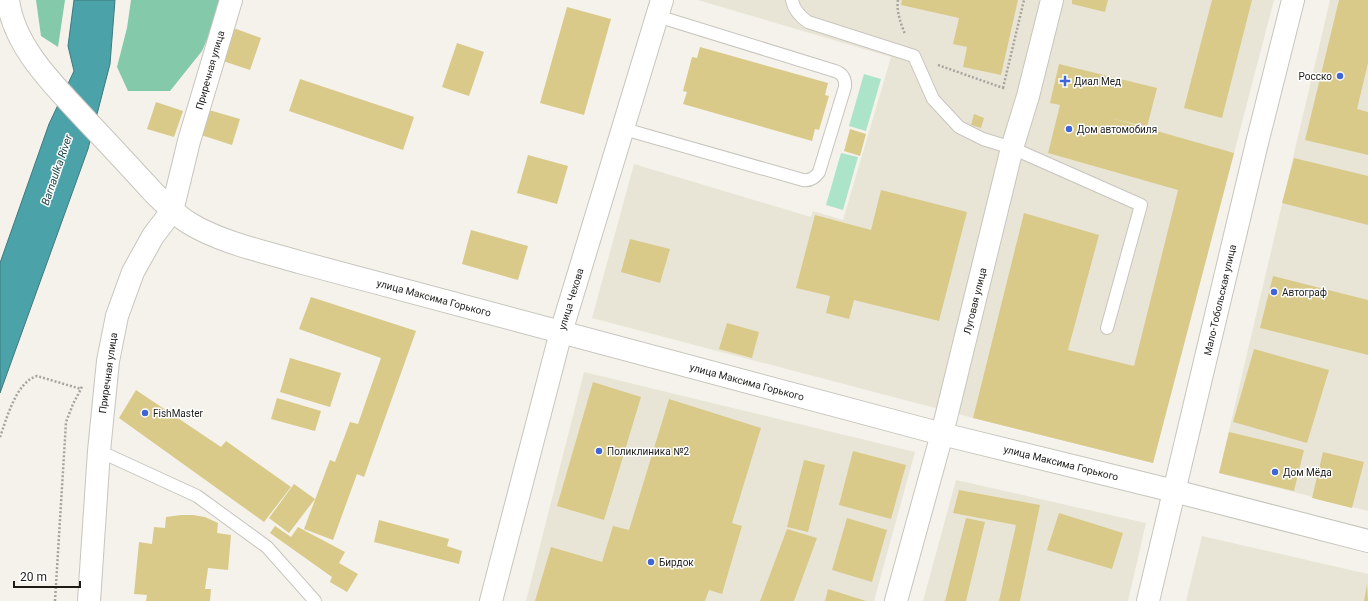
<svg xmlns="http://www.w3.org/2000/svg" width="1368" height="601" font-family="Roboto,sans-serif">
  <rect width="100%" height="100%" fill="#f4f2ea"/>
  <path fill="#e9e5d6" d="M698,0h576l-121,463 -180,-45 -381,-100 42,-154 177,53 2,-6 30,9 48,-163z
    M1330,0h38v511l-149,-38z
    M584,372l331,80 -41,149h-348z
    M956,480l190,43 -18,78h-205z
    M1202,536l166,38v27h-182z"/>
  <path fill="#ace4ca" d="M864,74l17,5 -15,52 -17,-5z
    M841,153l17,4 -15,53 -17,-5z"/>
  <path fill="#83c9aa" d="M36,0h29l-7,47 -17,-11z
    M131,0h91l-2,10 -18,41 -32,40h-42l-11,-24 10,-39z"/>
  <path fill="#4ba2a9" stroke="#3d7a7e" d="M74,0h41l-5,64 -22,85 -88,244v-130l49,-139 25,-53 -6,-25z"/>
  <path fill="#d9ca8a" d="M902,0h116l-17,75 -38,-8 4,-20 -14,-3 6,-26 -58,-13z
    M1072,0h36l-3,12 -33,-8z
    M1212,0h40l-30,118 -38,-10z
    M1339,0h29v63l-11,46 11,3v43l-63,-15z
    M567,7l44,12 -27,96 -44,-12z
    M228,26l33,12 -11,32 -33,-11z
    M457,43l27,9 -15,44 -27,-9z
    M700,47l128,36 -3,12 4,1 -10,34 -4,-1 -3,12 -129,-37 4,-12 -4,-1 9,-34 5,1z
    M1059,64l98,24 -10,39 -36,-9 123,35 -81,310 -180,-45 51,-205 75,22 -31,115 66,16 44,-176 -130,-37 12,-48 -10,-2z
    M300,79l114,38 -11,33 -114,-39z
    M156,102l27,9 -9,26 -27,-8z
    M209,110l31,9 -8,26 -31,-10z
    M974,114l10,4 -3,10 -10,-3z
    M850,129l16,5 -6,22 -16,-5z
    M528,155l40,11 -11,38 -40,-11z
    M1294,158l74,18v49l-86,-22z
    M881,190l86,22 -28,109 -85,-21 -5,19 -23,-6 4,-17 -34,-8 19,-73 56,15z
    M471,230l57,16 -10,34 -56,-16z
    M630,239l40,10 -10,34 -39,-11z
    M1273,276l95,24v55l-108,-27z
    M311,297l105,34 -52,146 -7,-3 -24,66 -29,-11 26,-69 5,2 15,-40 8,2 23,-66 -82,-29z
    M727,323l32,9 -7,26 -33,-9z
    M1254,349l75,21 -22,73 -74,-21z
    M290,358l51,15 -11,34 -50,-15z
    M593,382l48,15 -37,123 -47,-14z
    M136,390l85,57 5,-6 65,46 -27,35 -145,-104z
    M277,398l44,13 -6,20 -44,-12z
    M669,399l92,29 -29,95 10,3 -20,68 -13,-4 -4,11h-170l16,-54 51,15 11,-36 16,4z
    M1229,432l75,18 -10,41 -75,-18z
    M853,451l53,14 -15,54 -52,-14z
    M1323,452l41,10 -12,46 -40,-10z
    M804,460l21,5 -17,67 -21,-5z
    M294,484l21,15 -26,34 -20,-15z
    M959,490l81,15 -20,96h-21l17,-76 -63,-12z
    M1059,513l64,20 -11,36 -65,-19z
    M181,515h12l12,2 13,6 -1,10 14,2 -3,35 -20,-2 -3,21h6l-1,12h-64l1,-6 -13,-1 5,-52 13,2 2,-17 11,1 1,-11z
    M847,518l40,12 -15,52 -40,-12z
    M966,518l19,4 -19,79h-21z
    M379,520l70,19 -2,7 15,5 -3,13 -85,-22z
    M275,526l16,11 7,-10 47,25 -6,11 19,11 -11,18 -17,-10 2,-5 -62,-44z
    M787,529l30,9 -23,63h-34z
    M1367,584l1,17h-4z
    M828,589l38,12h-41z"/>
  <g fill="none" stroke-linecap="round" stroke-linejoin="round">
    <g stroke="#c7c5be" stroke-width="14">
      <path id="service" d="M792,0c2,10 7,16 16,22l106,34 19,43 26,28 24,12 29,9 129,57 -34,123
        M624,129l179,51c7,1 12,-2 16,-8l26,-85c1,-8 -3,-14 -10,-16l-178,-55
        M99,451l98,45 70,51 48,54"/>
    </g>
    <g stroke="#c7c5be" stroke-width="24">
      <path id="minor" d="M89,601l10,-150 9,-90 9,-45 16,-44 20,-36 19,-25 17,-70 42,-141
        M491,601l70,-269 101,-332
        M896,601l46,-167 70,-286 16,-52 24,-96
        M1148,601l109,-458 36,-143"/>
    </g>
    <g stroke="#c7c5be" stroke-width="24">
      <path id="tertiary" d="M8,0c6,48 48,87 79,121 23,24 45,48 67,72 11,11 22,22 35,30 33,20 73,28 110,39l643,172 232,57 194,50"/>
    </g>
    <path stroke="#a5a49e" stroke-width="2.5" stroke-dasharray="2 2" stroke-linecap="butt" d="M898,0c-2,11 3,24 7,34
      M938,65l68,24
      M1003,88l21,-88
      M0,437c7,-19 16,-55 37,-61l44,13 1,-3
      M55,601l11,-179 7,-18 8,-15"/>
    <use href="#service" stroke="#fff" stroke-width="12"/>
    <use href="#minor" stroke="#fff" stroke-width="22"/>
    <use href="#tertiary" stroke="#fff" stroke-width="22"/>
  </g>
  <g fill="#4065d7" stroke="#fff" stroke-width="1.5">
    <circle cx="1340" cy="76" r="4"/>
    <path d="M1063 75h4v4h4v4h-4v4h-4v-4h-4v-4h4z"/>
    <circle cx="1069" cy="129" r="4"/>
    <circle cx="1274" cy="292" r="4"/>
    <circle cx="145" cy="413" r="4"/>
    <circle cx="599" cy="451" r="4"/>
    <circle cx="1275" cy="472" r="4"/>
    <circle cx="651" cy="562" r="4"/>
  </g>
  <g text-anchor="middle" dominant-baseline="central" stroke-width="3" stroke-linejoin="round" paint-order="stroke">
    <g font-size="10" fill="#1c1c19" stroke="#fff">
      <text transform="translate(210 70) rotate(-74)">Приречная улица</text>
      <text transform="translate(434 298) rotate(15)">улица Максима Горького</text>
      <text transform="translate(571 299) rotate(-73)">улица Чехова</text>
      <text transform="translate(1220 300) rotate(-77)">Мало-Тобольская улица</text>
      <text transform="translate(975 301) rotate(-76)">Луговая улица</text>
      <text transform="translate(108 373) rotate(-82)">Приречная улица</text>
      <text transform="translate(747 382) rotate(15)">улица Максима Горького</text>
      <text transform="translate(1061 463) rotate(14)">улица Максима Горького</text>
    </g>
    <g font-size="10" fill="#1c1c19" stroke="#fff" text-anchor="start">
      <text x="1332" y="76" text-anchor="end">Росско</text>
      <text x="1074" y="81">Диал Мед</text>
      <text x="1077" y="129">Дом автомобиля</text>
      <text x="1282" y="292">Автограф</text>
      <text x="153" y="413">FishMaster</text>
      <text x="607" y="451">Поликлиника №2</text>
      <text x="1283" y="472">Дом Мёда</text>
      <text x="659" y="562">Бирдок</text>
    </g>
    <g font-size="11" font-style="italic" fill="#1f474b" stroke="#fff">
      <text transform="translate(57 170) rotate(-71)">Barnaulka River</text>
    </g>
  </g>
  <path d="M14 581v6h66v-6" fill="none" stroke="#1c1c19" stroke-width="2"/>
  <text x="20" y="581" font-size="12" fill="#1c1c19" stroke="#ffffff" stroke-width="3" paint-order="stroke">20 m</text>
</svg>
